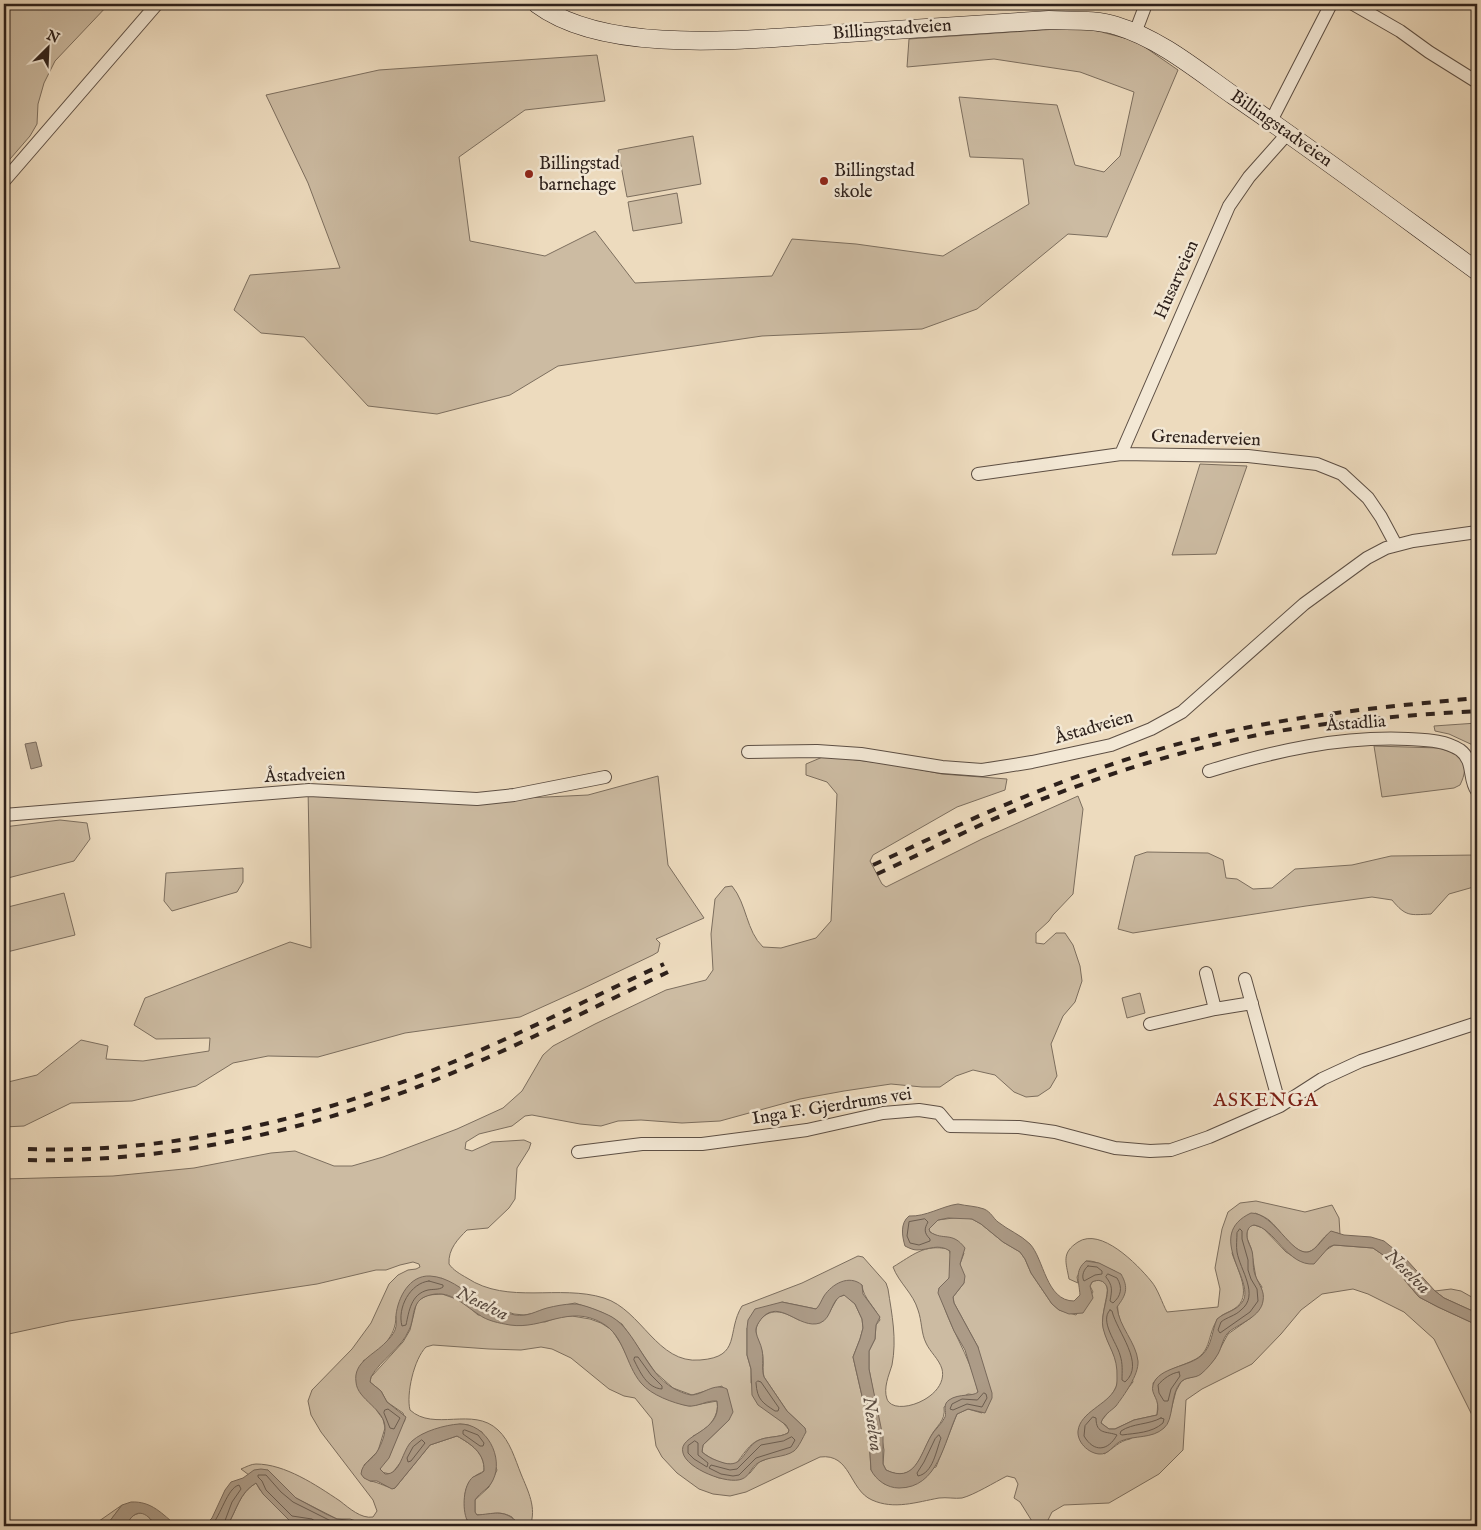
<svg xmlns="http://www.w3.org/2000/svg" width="1481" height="1530" font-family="'IM FELL English',serif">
  <rect width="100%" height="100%" fill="#eddbbe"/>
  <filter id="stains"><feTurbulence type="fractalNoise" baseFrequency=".004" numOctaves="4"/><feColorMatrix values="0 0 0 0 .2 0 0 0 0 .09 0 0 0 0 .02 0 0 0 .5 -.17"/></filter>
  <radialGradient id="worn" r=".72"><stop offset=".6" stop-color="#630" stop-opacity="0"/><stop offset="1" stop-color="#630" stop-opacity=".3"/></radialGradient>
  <path fill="#ccbba2" stroke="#7c6e5e" d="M4,4h105l-54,57 -11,22 -6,21 -1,20 -7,12 -26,30z
    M1057,29h33l46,12 42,29 -71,167 -39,-3 -91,75 -55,20 -160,7 -204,30 -48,29 -73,19 -69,-8 -64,-69 -43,-4 -27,-23 16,-35 90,-7 -32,-85 -42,-88 113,-25 218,-15 8,46 -80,9 -66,47 11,84 75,15 50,-25 40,52 137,-7 20,-37 64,5 87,12 86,-52 -6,-45 -53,-2 -11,-60 98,8 18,60 29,7 16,-16 14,-64 -54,-20 -86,-13 -87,8 2,-28z
    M693,136l8,48 -74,13 -9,-47z
    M677,193l5,30 -49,8 -5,-29z
    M1200,464l47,2 -31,88 -44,1z
    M1477,723v24l-28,-13 -14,-3 -1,-5z
    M1374,746l65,2c22,6 32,15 21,37l-6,3 -72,9z
    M825,756l72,9 45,9 65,5 -2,11 -48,17 -84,48 -3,6 12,23 4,3 96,-48 96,-43 5,13 -10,85 -20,21 -4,6 -13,12v10l8,1 12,-11h9l8,12 7,21 2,15 -7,21 -12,14 -12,28 6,32 -7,12 -12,8 -12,1 -12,-5 -19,-17 -22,-5 -17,6 -16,11h-18l-31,-3 -47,7 -44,8 -80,22 -38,2 -41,-3 -23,1 -17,5 -21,-2 -48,-9 -7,1 -13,10 -33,8 -13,8 -1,7 7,2 20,-9 32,-2 7,3 -2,6 -12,19 -2,31 -6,9 -21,20 -21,2c-9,9 -19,19 -18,34 4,6 11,10 18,14 41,27 92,6 137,20 38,12 53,66 96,62 42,-3 26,-28 42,-54l60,-23 56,-27 5,1 23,26 2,6c4,26 9,50 4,76 -3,10 -9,23 -5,34 7,19 62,-1 55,-30 -3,-10 -12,-17 -16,-26 -5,-10 -4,-22 -8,-33 -5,-17 -19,-27 -25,-43 20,-12 31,-23 55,-18 5,6 4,23 1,29 -2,4 -7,7 -10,10 7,37 32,67 39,104l-2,3 -8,-1 -24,13c2,15 -8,18 -14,31 -10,19 -16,46 -44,32l-3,-6 1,-14 -15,-81v-18l6,-12 1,-14 4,-5c-4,-13 -17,-21 -18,-35l-38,12 -4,8 -4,4 -34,-7 -35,26v27l4,14v14l38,47 -1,3c-9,5 -19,3 -29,7 -9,3 -17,16 -23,24 -12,2 -25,-5 -34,-12l1,-7 26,-25 -7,-34 -30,9 -19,-7 -18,-16 -33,-48 -11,-7 -10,-5 -26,-9 -29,6 -10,4 -12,2 -10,-1 -30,-10 -43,-26 -45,38c0,21 -16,35 -33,45l14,50 6,8 2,9 -7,23 -14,14 6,16c9,1 19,8 25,7l35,-43 27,-9c14,8 28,17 27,35 -3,2 -7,3 -10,6 -12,9 -11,31 -6,43l16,6h-114l-20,-7h-13l-41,-21 -28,-28 -19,5 -8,-6c5,-2 10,-5 15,-5 29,0 60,21 84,37 9,7 21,18 33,16l4,-6 -4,-11 -52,-68 -10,-17 -3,-14 4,-11 40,-41 19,-26 18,-39 9,-9 10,-5 8,-1 4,-2 -1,-3 -6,-2 -13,3 -14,5h-10l-59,14 -248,37 -65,14v-156l109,-3 81,-8 77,-15 24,-2 39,15h18l31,-9 74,-28 46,-21 19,-17 21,-36 10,-9 42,-22 71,-34 40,-10 7,-10 -2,-36 4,-35 10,-12 7,-1c15,18 14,45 31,61l18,1 35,-10 15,-17 6,-127 -10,-12 -21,-7v-11z
    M658,776l10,89 36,53 -48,21 4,4 -2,9 -5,3 -71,34 -62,28 -115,16 -87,24 -50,-1 -35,7 -37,23 -64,15 -61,2 -47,23 -20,1v-44l33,-8 44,-35 27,6 -2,13 37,2 66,-10 1,-13 -54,1 -22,-14 11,-27 145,-56 21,6 -3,-160 156,13 124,-6z
    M60,820l27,3 3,16 -16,22 -70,18v-52z
    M1147,852l61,1 15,7 3,18 11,1 16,10 19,-1 23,-19 57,-4 39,-9 86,-1v31l-28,8 -18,20c-21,1 -25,3 -39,-14l-20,-3 -66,9 -173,27 -15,-4 17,-73z
    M243,868v14l-6,10 -65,19 -8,-10 2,-28z
    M64,893l11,42 -68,17 -3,-12v-32z
    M1140,993l5,20 -18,5 -5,-20z
    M1256,1201l49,11 27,-7 7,13 1,16c-18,-8 -21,21 -36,18 -14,-3 -24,-23 -35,-32 -4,-3 -9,-5 -14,-7l-23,40c5,16 22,44 2,56 -6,4 -14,5 -18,13 -8,13 -5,28 -20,37 -15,8 -32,10 -43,24l2,13 3,4 -1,15 -23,5 -19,9h-6l-8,-6 1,-3 31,-38 -15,-70 -3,-41c-11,-3 -17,-11 -29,-10l-9,16 1,6 -9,-4c-3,-17 -8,-26 9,-37 23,-15 59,22 73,39 7,8 11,22 16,31l51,-5 2,-18 -5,-21 7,-39 6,-17 12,-9z
    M961,1217l11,2 9,5 22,18 17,10 5,7 6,14 21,31 7,6 17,5 17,-23 -3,-6 2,-4c6,-3 13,-2 15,5 2,6 -6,27 -4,38 3,21 22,39 13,62 -4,12 -21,22 -30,29l18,38c10,-6 15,-13 26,-15l40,-25 6,-23 5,-9 4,-3 14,-4 15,-15 14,-26 24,-17 10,-30 -6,-9 -5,-30 -4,-10v-7l3,-5 4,-1 9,3 23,24 13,8 27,-10 8,-5 39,3 16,11 18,24 12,14 19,10 39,18v53l-1,5 1,42 -43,-86 -30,-27 -36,-18 -15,-5 -31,5 -21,16 -20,24 -29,30 -50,25 -16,11 -3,50 -24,24 -50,29 -45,2 -12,7 -5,10v4h-12l-15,-24 -6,-4 4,-14 -3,-6 -8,-2c-12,6 -33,19 -45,22 -7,1 -15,-1 -23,0 -22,4 -45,12 -67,2 -23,-10 -21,-47 -52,-43l-74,35 -16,4 -17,-2 -14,-5 -22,-16 -15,-16 -6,-11 -4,-27 -17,-21 -11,-2 -15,-7 -38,-31 -19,-9 -11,-2 -20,3 -32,-1 -56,-4 -7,2c-12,12 -20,47 -16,63 24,22 63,-4 88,20 12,11 17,29 23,44 7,17 16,34 9,52h-14l-4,-9c-17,-9 -23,1 -37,-3v-14l14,-13 8,-17 -15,-38 -14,-7 -8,-1 -37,10 -30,38 -3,2 -9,-2 -1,-5 9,-10 11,-28 5,-9 -2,-7 -16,-11 -6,-11 -11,-9 1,-5 32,-35 7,-12 6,-25 3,-5 9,-5 14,-1 20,7 16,14 67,7 14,-5 13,-1 18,3 11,4 11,7 9,14 8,16 52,44 9,2 27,-5c3,16 -10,29 -24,35l-3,27 13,8 16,7 31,-5 9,-11 38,-15 8,-19 -18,-17 -23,-34c-2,-7 0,-12 -1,-19 0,-9 -7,-18 -7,-27 0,-4 2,-8 4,-11 12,-14 26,-7 39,0l30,-7 9,-16 7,-2 10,9 7,15 1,9 -3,11 -7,18 15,65 3,48 13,14 52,-17 21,-53 11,-5 14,4 -4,-66 -24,-44 -1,-6 11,-14 -4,-19 4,-11 -34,-21 -1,-3 9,-9z
    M1451,1289l10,2 16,9v13l-33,-15 -9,-7z
    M256,1483l4,7 23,24 17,9 22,3h-95c10,-16 12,-33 29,-43z
    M122,1505l-16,21h-14z
    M142,1513l4,1 10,12h-30c4,-8 6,-12 16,-13z"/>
  <path fill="#ac9b87" stroke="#796a5c" d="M36,742l6,24 -11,3 -6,-25z
    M958,1204c8,2 18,2 26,5 7,3 9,9 14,13 10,8 23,13 32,22 14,15 16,57 44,57l6,-6c-1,-14 -6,-24 6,-34l13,2 22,11c8,14 5,21 -4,33 2,20 19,35 21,54 1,14 -14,34 -22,45 -5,5 -13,9 -15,17l8,6h6l19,-9 23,-5c4,-17 -7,-20 -4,-30 5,-18 37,-18 49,-30 10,-9 10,-25 15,-36 8,-7 20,-8 26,-18 12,-21 -39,-66 8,-88 23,0 40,42 57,39 9,-2 16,-16 23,-21l13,4 27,2 13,4 21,17 30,33 9,7 33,15v12l-39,-18 -19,-10 -12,-14 -18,-24 -16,-11 -39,-3 -5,2 -15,17c-27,2 -39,-36 -60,-39 -4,1 -6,3 -7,8 -1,6 3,12 5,18 2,8 0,18 4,26 3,8 9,14 7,24 -2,15 -22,22 -33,30 -7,5 -8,16 -12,23 -4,7 -11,15 -17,20 -6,5 -16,2 -21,9 -10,12 -6,37 -16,45 -12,11 -29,7 -43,13 -8,4 -12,14 -22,13 -11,-1 -22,-12 -21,-23 2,-19 29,-26 37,-42 2,-3 2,-7 2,-11 1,-23 -9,-30 -14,-50 -3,-13 7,-34 4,-41 -3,-7 -9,-8 -15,-5l-2,4 3,12 -10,15 -14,1 -10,-4 -7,-6 -21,-31 -6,-14 -5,-7 -17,-10 -22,-18 -9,-5 -24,-1 -10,2 -9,9 1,3c14,9 22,-1 35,16l-5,16 5,12 -1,7 -11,14 1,6 24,44 14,46v5l-7,15 -17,-4 -11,5c-13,28 -19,74 -58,74 -12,0 -23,-8 -28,-18l-3,-48 -15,-65 7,-18 3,-11 -1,-9 -7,-15 -11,-9c-14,3 -11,23 -24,28 -21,7 -40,-25 -58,-5 -3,4 -7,9 -6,14 1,6 5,12 6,18 2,9 -1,18 2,27l23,34 18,17 1,4c-3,5 -7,15 -12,19 -10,7 -26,5 -36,12 -7,4 -8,13 -16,16 -14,6 -55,-10 -59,-26 -6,-19 40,-20 34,-52 -10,-1 -19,6 -29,5 -15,-3 -37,-11 -47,-23 -16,-19 -16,-47 -39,-60 -33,-19 -59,7 -92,2 -11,-2 -23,-4 -32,-11 -16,-10 -29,-26 -51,-18 -16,5 -12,22 -18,34 -8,19 -28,29 -38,47l-1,5 11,9 6,11 19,15 -17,41 -9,11 5,5c16,1 17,-24 27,-33 11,-10 33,-16 47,-17 28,-1 45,34 34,56 -4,9 -13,12 -18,20v12l2,3c16,-1 26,-6 39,6v5h-32l-17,-6c-5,-11 -4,-35 6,-43 4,-2 8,-3 11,-6 1,-18 -13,-27 -27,-35l-27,9 -35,43 -3,1 -15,-8h-7l-6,-3 -3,-4c1,-12 12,-14 17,-24 3,-5 7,-15 7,-21 1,-20 -28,-29 -29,-47 -3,-20 18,-27 30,-40 3,-3 7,-7 9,-12 2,-5 1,-9 1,-15 2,-17 13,-40 34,-39 18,1 32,13 46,23 11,7 26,13 39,16 13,2 21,-4 32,-7 8,-2 18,-4 26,-4 8,-1 32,9 39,13 24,14 34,56 61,71 5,3 12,6 18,7 12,0 23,-13 36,-6l6,23 -4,8 -26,25 -1,7c7,6 13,8 22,11 19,5 19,-13 33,-22 9,-5 22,-3 31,-8l1,-3 -3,-5 -28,-20 -6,-10 -1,-26 -4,-14v-27l1,-8 7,-11 27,-7 34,7c4,-4 5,-8 8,-13 8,-12 25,-22 38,-11l1,9 17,23 -4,8 -1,14 -6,12v18l14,68v27l3,6c29,14 34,-15 45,-34 3,-6 11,-12 14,-19 2,-6 -3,-12 4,-17 10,-7 24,-3 29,-8l-13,-42 -11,-19 -16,-38 1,-5 10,-10 1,-27c-12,-8 -21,-1 -33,-1 -4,0 -8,-2 -12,-4 -3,-10 -5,-23 4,-30 17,1 33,-10 49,-12z
    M261,1469l7,1 28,28 30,16 11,5 20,2 13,5h-48l-32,-5 -27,-27 -7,-11c-17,10 -19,27 -29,43h-23l8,-8 13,-28 6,-8 12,-4 11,-8z
    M131,1502c21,-1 31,12 46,24h-21c-10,-15 -21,-19 -30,0h-20l16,-21z"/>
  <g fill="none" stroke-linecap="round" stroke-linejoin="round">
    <path stroke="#6c5e51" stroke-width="1" d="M925,1219l3,3c-4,7 -4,11 2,17v2l-11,4 -9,-2 -3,-7 2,-14z
      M1240,1229l2,2v8l6,21v10l3,9 6,10 1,12 -8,11 -30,21 -2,-3 3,-8c6,-5 14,-6 20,-12 19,-15 -1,-40 -4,-58 -1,-6 0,-13 0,-19z
      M1088,1266l9,1 5,4v3l-7,1 -11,6c-3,-5 0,-12 4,-15z
      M1108,1274l9,4c6,10 4,18 -4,25l-3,-2c2,-11 3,-15 -4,-24z
      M429,1281l14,4v2c-4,3 -10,2 -15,3 -17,4 -19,21 -22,35l-4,1c-5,-18 8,-43 27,-45z
      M1110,1310l2,1c5,21 34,53 13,71l-3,-2c0,-9 1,-16 -2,-25 -3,-12 -21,-34 -10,-45z
      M635,1357h3l13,18 11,11v3c-15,-1 -22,-17 -28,-29z
      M1179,1372l1,4 -9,13 -3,12h-4l-5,-8 -1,-8c5,-6 13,-12 21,-13z
      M758,1381l3,1 18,26 -1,3h-3c-12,-8 -18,-11 -19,-28z
      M984,1393l2,1 1,4 -5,9 -15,-3 -14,6 -3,-1 2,-5 10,-5 15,1z
      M385,1410l3,-1 12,9 -6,11 -4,-1 -6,-15z
      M1093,1417l3,1c0,17 11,13 21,17 -9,16 -23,18 -33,1l1,-10z
      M1161,1418l3,1 -1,4c-11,10 -27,10 -41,12l-2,-1 1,-3c12,-8 27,-6 40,-13z
      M465,1430l13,5 6,8 -1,3h-3l-17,-12v-3z
      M939,1435l2,3c-5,13 -8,35 -23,38l-1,-3 7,-11 11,-23z
      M792,1437l3,3 -4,7 -35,11 -17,17 -6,1 -12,-2 -12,-6 2,-3 19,5 7,-1 24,-24 22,-4z
      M422,1440l3,3 -14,18 -3,1 -1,-4 6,-11z
      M695,1441l3,2v12l10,8 -1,4 -13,-8 -6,-6v-7z
      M211,1526c10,-10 16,-38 28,-41l2,4 -9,13 -9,24
      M317,1526l-1,-4 -4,-3 -20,-3 -26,-26 -4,-9 -4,-4v-2h8l15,17 12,10 42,21 22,3"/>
    <g stroke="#5d4f44" stroke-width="14">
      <path id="minor" d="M1353,4l47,27 29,21 48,30
        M1135,33l11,-29
        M1271,121l60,-117
        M4,181l153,-177
        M1121,454l108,-248 20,-29 39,-44
        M978,474l143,-20 127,2 69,8 25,10 26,24 13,19 15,28
        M748,752l69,-1 44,3 81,13 40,3 50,-8 79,-17 40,-16 31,-17 122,-108 63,-46 19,-10 27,-7 64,-9
        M1209,771c65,-20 131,-35 199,-32 18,1 37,1 52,11 15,11 8,29 17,41
        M4,815l305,-25 168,9 37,-4 91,-18
        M1206,973l9,36
        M1245,979l35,127
        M1150,1024l65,-15 37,-6
        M578,1152l64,-8h60l105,-14 76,-17 36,-3 20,3 11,13 69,1 36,5 60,16 35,3 21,-1 38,-13 71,-31 42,-27 39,-18 116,-38"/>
    </g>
    <g stroke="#2d201b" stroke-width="19">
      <path id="secondary" d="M537,4c70,52 212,35 296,30 72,-4 144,-9 216,-14 22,1 47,-1 68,6 43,13 80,44 117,70 82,56 162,116 243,175"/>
    </g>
    <use href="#minor" stroke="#f3e8d5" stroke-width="12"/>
    <use href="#secondary" stroke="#f3e8d5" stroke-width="18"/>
    <path stroke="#2d201b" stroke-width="4" stroke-dasharray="9 9" stroke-linecap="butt" d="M873,865c42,-19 84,-40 127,-58 61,-26 125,-49 189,-66 94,-25 192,-34 288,-43
      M877,874c42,-19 84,-41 126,-59 74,-31 149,-56 227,-74 81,-19 164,-25 247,-30
      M28,1149c141,5 283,-29 413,-82 76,-31 149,-69 223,-103
      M28,1160c142,3 286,-30 417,-84 75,-31 149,-69 223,-104"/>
  </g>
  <g fill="#8f2418" stroke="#f3e8d5" stroke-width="2">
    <circle cx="529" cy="174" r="5"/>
    <circle cx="824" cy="181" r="5"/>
  </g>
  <g text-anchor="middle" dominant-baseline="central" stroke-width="5" stroke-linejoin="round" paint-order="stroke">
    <g font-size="18" fill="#2d201b" stroke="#f3e8d5">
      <text transform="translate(892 30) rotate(-4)">Billingstadveien</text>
      <text transform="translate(1281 129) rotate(35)">Billingstadveien</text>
      <text transform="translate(1177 280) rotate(-66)">Husarveien</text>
      <text transform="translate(1206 439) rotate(2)">Grenaderveien</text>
      <text transform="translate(1356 724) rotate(-4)">Åstadlia</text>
      <text transform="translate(1094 728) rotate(-16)">Åstadveien</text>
      <text transform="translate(305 776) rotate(-2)">Åstadveien</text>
      <text transform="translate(832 1107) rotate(-9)">Inga F. Gjerdrums vei</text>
    </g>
    <g font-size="18" fill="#2d201b" stroke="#f3e8d5" text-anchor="start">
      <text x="539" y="164">Billingstad<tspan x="539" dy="21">barnehage</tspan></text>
      <text x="834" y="171">Billingstad<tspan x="834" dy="21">skole</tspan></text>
    </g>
    <g font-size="19" font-style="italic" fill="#594b41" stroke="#f3e8d5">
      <text transform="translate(1407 1272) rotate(44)">Neselva</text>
      <text transform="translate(482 1304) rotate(26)">Neselva</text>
      <text transform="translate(872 1424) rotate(82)">Neselva</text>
    </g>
    <g font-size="20" letter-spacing="1" fill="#7a1f14" stroke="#f3e8d5">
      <text x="1266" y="1100">ASKENGA</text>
    </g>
  </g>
  <rect width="1481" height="1530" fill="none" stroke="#eddbbe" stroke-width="20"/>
  <rect x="5" y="5" width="1471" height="1520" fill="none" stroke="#2d201b" stroke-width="2.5"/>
  <rect x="10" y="10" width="1461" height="1510" fill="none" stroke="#2d201b"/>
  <g transform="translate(48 48) rotate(24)" stroke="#f3e8d5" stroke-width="4" paint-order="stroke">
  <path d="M0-4L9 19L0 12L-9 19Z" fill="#2d201b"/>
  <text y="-8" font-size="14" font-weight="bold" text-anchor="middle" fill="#2d201b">N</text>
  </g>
  <rect width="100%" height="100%" filter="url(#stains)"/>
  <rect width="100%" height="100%" fill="url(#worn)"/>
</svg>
